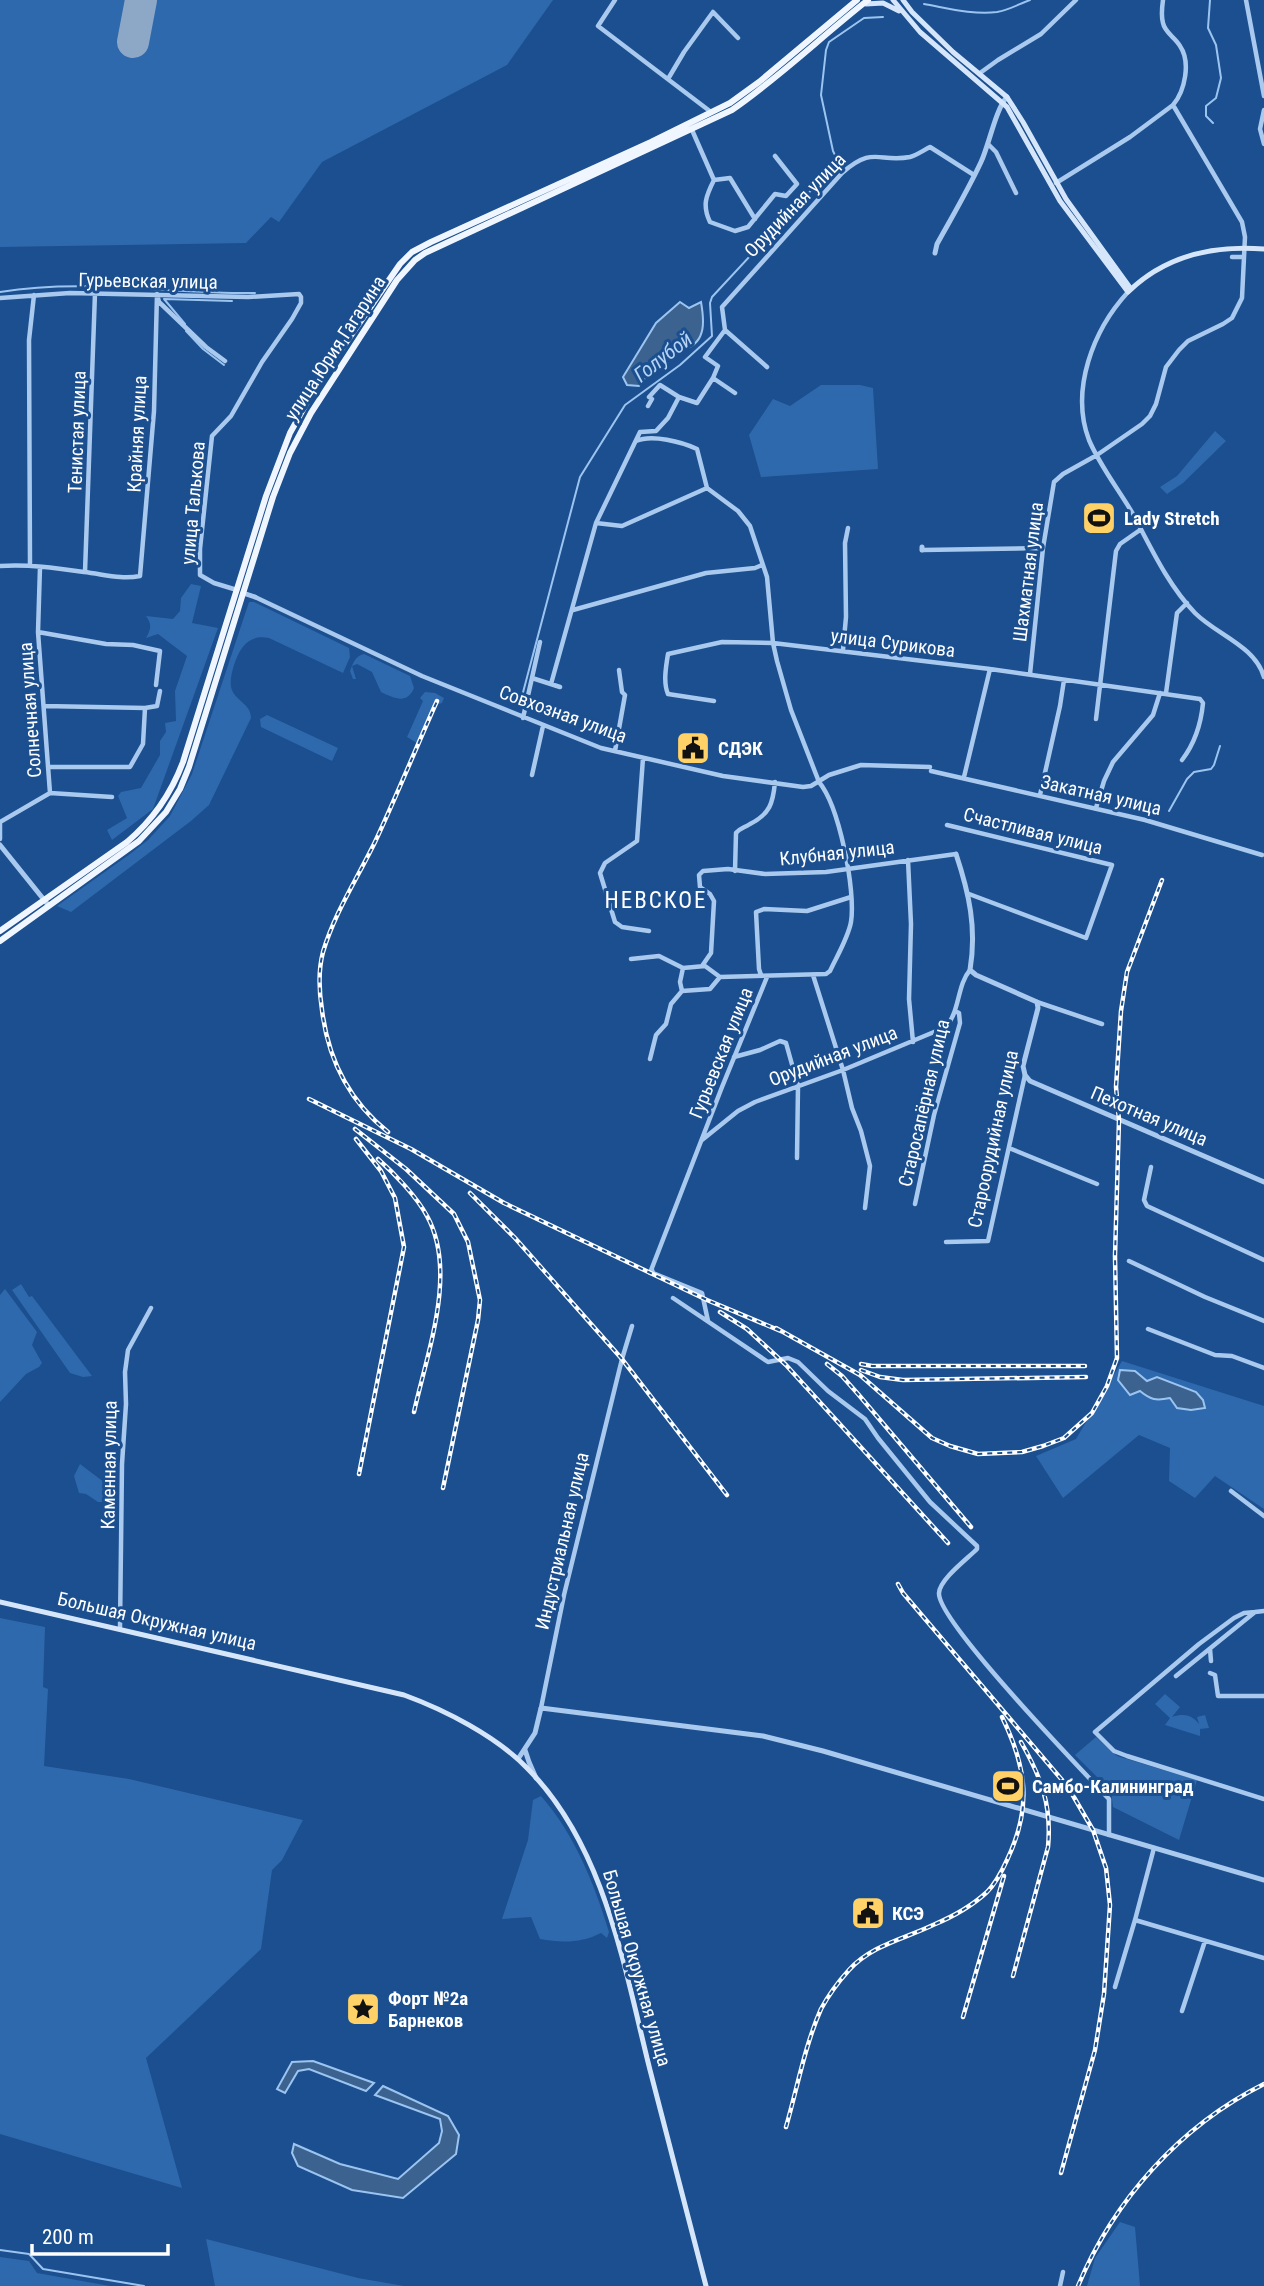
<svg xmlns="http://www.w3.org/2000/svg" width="1264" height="2286" font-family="'Roboto Condensed',sans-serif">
  <rect width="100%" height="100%" fill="#1b4f8f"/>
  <path fill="#2e69ad" d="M0,0h137l-9,42 8,3 9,-45h408l-46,65 -185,97 -43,60 -8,-5 -25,26 -246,4z
    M821,385h39l13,3 5,81 -117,8 -12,-42 24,-36 17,7z
    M1215,431l11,10 -43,42 -16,11 -7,-7 17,-11z
    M191,584l10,2 -9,37 26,5 -65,181 -41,31 -5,-10 20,-12 -9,-22 3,-4 20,-4 19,-33v-14l6,-9 -1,-9 11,-2 -1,-30 12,-35 -29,-22 -12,4c5,-9 6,-14 0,-22l27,3 7,-8 1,-13z
    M249,602h5l95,46 1,9 -7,16 -74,-35c-20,-4 -29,9 -35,27 -2,7 -4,14 -3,22 3,14 20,16 20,31l-42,87 -18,16 -120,91 -14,-6 73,-52 18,-14 22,-24 22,-42z
    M364,654l46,22 4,12c-7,17 -20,10 -33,4l-9,-20 -15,-8 -5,2 4,13h-3l-3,-8c3,-8 5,-15 14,-17z
    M425,692l10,1 9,5 -2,5 -6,2 -19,38 -10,-6 16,-36 -3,-3z
    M267,715l71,33 -6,13 -71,-34 -1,-8z
    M21,1284l8,13 3,-1 60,80 -9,1 -13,-4 -58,-83z
    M5,1289l32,43 -5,13 10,18 -3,4 -13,7 -26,28v-107z
    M1122,1361l142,45v103l-49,-33 -20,22 -26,-17 1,-33 -31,-13 -76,63 -27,-42 40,-17z
    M80,1464l37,28 -3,10h-16l-12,-8 -7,-1 -5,-17z
    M0,1618l45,9 -2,60 5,2 -4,77 85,13 174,41 -21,40 -10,10 -11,79 -115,109 36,130 -182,-54z
    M1165,1694l15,13 -8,10c12,-4 20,-2 27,7l-2,-7 8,-2 4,13 -9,1v7l-35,-11 5,-7 -15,-14z
    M1096,1737l21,19 80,24 -18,60 -66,-33 -2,-16 -36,-36z
    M541,1796c34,39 53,87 68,136l-2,6 -6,-5c-19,10 -40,10 -61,6l-9,-22 -29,2 26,-79 5,-40z
    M1120,2222l15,5 5,59h-53l8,-28z
    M206,2239l152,39 46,8h-189z
    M0,2257l29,4 8,12 73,13h-110z"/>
  <path fill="#3c6290" stroke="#9cc4f0" stroke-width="2" d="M680,302l9,6 12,-6c3,17 6,40 -16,47 -7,2 -14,3 -20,8 -11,7 -18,19 -26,29l-12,-1 -4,-8 33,-54z
    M1120,1370l15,1 12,10 10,-4 39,15 7,8 2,8 -14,2 -14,-2 -7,-10c-14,3 -19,2 -30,-7l-10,4 -12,-15z
    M313,2061l61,22 -8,8 -57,-22 -11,2 -13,22 -8,-4 15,-27z
    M383,2086l65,30 11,19 -3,19 -53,44 -51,-8 -54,-24 -6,-13 2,-9 46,20 58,15 41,-36 3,-12 -2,-12 -65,-24z"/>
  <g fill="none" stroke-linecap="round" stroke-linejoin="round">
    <path stroke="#9cc4f0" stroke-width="2" d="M1210,0l-2,28 8,17 5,33 -5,20 -10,8v10l7,7
      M924,4c23,4 49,11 73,8 12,-2 22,-8 33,-12
      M0,292c85,-14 170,2 255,1
      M164,299l21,25
      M164,299l68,2
      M186,331l17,18 21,16
      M521,700l59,-223 45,-72 55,-40 32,-29 -2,-33 2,-6 103,-111 20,-18 3,-7 -5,-10 -12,-56 5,-45 3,-8 35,-24 19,-1
      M1169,811l18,-32 7,-7 17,-3 3,-4 6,-19
      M0,2250l29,4 14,15 101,17"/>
    <path stroke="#8da7c7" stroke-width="32" d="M133,42l8,-42"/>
    <path stroke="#a9c9ee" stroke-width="4.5" d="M615,0l-17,26 113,86
      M1246,0l18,96
      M980,73l18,-13 43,-26 35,-34
      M668,79l16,-27 29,-40 25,26
      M1264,110l-4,19 4,15
      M692,130l22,50 16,-2 25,41
      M989,145l7,7 20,41
      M714,180c-8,16 -12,25 -4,42l25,9 13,-4 27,-33 11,2 11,-12 -22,-28
      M1056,183l74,-46 43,-32c12,-14 18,-43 7,-59 -5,-9 -15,-13 -17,-23 -2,-7 -1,-16 0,-23
      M1232,257h12
      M1128,292c-35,38 -58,98 -39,148 11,26 30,50 44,74 18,34 35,71 62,99 22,22 60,33 69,64
      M0,298l70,-5 178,4 51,-3 2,3v6l-9,16 -30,43 -31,54 -19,20 -12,113v26l14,8 23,7
      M158,298l1,4 47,45 19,14
      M725,330l-20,27 13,9 -5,12 22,15
      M767,367l-42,-37 -3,-23 120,-134c32,-28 36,-10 68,-16 7,-2 14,-7 20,-10l44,28
      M648,406l4,-7 -3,-2 11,-12 19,12 18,6 16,-25
      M636,441c16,-7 46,1 61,8l10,39 31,23 12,15 17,51 6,66 4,18 14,49 28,72c20,24 37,108 32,140 -3,16 -14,34 -21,49l-4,3 -106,3 -10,12 -28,2 -11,13 -5,20 -10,11 -6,24
      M596,523l26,3 85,-38
      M922,550l121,-2
      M30,564l-1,-224 5,-45
      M0,566c28,-2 56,2 84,6 19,2 37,8 56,4l14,-165 3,-117
      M85,572l10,-279
      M255,597l167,79 179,72 122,28 80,11 8,-1 18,-11 32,-10 69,2
      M573,610l133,-37 49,-5 7,-3
      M38,632l68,12 27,1 27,6 -4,34
      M843,650l3,-33 -1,-74 3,-15
      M1030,674l13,-126 11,-66 9,-8 34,-19 45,-31 8,-8 6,-12 10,-37 13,-17 9,-9 35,-17 9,-6 10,-20 3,-61 -3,-15 -69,-117
      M532,678l28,9
      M551,684l45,-161 44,-91 16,-1 12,-13 11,-21
      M1166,693l11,-80 10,-10
      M714,701l-46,-7c-5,-11 -2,-28 0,-40l54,-12 51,1 217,26 210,30 3,4c-2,21 -8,40 -21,57
      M44,706l101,2 12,-2 3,-15
      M523,718l17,-76
      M1096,719l20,-168 4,-7 20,-14
      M615,751l10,-56 -3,-3 -3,-22
      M643,758l-6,83 -32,22 -5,10 15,49 7,5 27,4
      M50,767h80l13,-23 2,-36
      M931,771l214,49 117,35
      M532,775l11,-49
      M964,777l26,-108
      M50,793l62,4
      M1040,795l20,-89 4,-26
      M1096,808l8,-27 9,-19 40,-47 7,-22
      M0,822l50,-29 -12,-161 2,-65
      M0,823v16
      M947,825l165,40 -26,73 -117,-44
      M908,860l3,64 -2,75 4,43
      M735,871l1,-38c4,-5 8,-5 14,-9 20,-10 23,-21 25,-42
      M631,959l28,-3 24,12 -3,14 2,9
      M702,966l9,-13 3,-52 -4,-7 -10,-7 -1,-12 4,-4 25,-2 37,5 61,-2 130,-18
      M683,968l22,-2 15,11
      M761,975l-2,-6 -3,-57 8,-3 43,2 44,-14
      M813,975l30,95 9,38 9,23 9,35 -5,42
      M1037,1002l65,22
      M734,1057l26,-7 20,-9 6,2 12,43 -1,72
      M702,1140l36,-29 17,-9 88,-32 103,-43c14,-16 11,-42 24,-57
      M1009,1148l88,36
      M1151,1167l-7,33 3,6 117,54
      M915,1204l19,-89 26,-92 -1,-10 -4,-2
      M946,1242l42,-1 37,-166
      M1129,1261l76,36 59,24
      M652,1270l1,3 49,20 6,28
      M650,1273l72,-186 45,-110
      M673,1298l95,64 20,-4 10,4 30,29 37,28 13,19 52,64 47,44v3c-10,10 -37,30 -38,44 -2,28 144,178 170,206v36
      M1148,1329l67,26 17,1 32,12
      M1231,1491l33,25
      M1255,1612l-11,1 -10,5 -35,26 -104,88 19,19 13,5 137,43
      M120,1628l2,-164 4,-60 -1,-32 3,-22 23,-42
      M1210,1649l1,12
      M1210,1673l5,2 3,21h46
      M1176,1676l79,-64 9,-1
      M541,1708l23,-113 58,-236 10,-33
      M1154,1848l-19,72 129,38
      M1115,1987l20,-67
      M1182,2011l23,-70
      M1060,2286l3,-14"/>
    <path stroke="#a9c9ee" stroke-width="5" d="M935,253l2,-9c15,-27 31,-54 44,-82 8,-17 15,-54 26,-65
      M922,550v-3
      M243,593l12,4
      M0,845l49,61
      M956,854c13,39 21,74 14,116l6,5 61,27 1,6 -15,58 2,9 5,6 234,101
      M525,1750l4,12 7,16
      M518,1759l17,-26 6,-25 222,28 60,15 441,129"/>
    <path stroke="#d6e6fa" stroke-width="5" d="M893,0l27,32 87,75 53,94 68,91c37,-36 86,-47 136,-43
      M903,0l9,12 41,40 54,45 16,25 43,77 65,90
      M866,4l17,-1 16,8
      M0,1602l404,93c41,15 92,41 123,73 78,78 97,199 123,302 18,72 37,144 56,216"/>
    <path stroke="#f0f6ff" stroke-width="6" d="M0,931l127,-89c26,-22 44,-48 56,-80l83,-266 24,-63 26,-47 84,-122 12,-12 19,-10 220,-100 79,-39 29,-21 98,-82
      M0,941l139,-100 27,-29 14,-23 9,-22 84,-270 17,-44 21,-40 86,-133 18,-20 10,-7 307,-143c48,-33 90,-74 136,-110"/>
    <g stroke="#fff" stroke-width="4.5">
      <path id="rail" d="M309,1099l102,50 93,54 203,97 76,32
        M355,1129l51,40 48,45 14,28 12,58 -2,20 -35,168
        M388,1132c-39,-31 -60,-73 -66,-122 -3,-19 -4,-39 1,-58 12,-40 34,-73 52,-110 22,-47 41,-94 62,-141
        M356,1139l25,32 14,27 9,49 -45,227
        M378,1159c16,14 39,38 49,57 31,56 0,137 -13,196
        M470,1193l45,45 107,121 105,136
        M720,1312l27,17 39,36 162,178
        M776,1328l84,47 72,63 18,8 28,8 44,-2 21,-6 21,-8 28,-25 15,-27 10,-28 -2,-102 4,-136 -3,-33 5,-76 6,-39 35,-92
        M827,1364l15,12 16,18 113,133
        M861,1364l11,2h213
        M861,1370l19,7 23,3 183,-3
        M898,1584l5,9 165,194 25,43 13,38 4,37 -6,89 -9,56 -34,123
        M1013,1976l35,-129c4,-42 -7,-70 -27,-105
        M963,2017l41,-141
        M786,2127c11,-38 19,-82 35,-118 7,-13 18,-28 28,-39 23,-25 55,-31 84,-45 19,-8 39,-19 54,-33 9,-9 15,-21 20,-32 25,-52 20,-92 -5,-143
        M1078,2286c36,-86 102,-160 186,-202"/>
    </g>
    <use href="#rail" stroke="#1b4f8f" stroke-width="2" stroke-dasharray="5" stroke-linecap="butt"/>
  </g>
  <defs>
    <g id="stadium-square" transform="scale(1.75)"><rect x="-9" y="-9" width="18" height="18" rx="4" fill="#ffd166" stroke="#1b4f8f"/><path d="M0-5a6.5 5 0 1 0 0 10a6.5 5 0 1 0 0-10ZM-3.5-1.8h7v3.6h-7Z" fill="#111"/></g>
    <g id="civic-square" transform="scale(1.75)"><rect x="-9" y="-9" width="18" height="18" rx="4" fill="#ffd166" stroke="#1b4f8f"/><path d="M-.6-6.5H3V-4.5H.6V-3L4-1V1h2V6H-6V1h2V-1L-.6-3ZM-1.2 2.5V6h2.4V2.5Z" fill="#111"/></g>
    <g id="sight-square" transform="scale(1.75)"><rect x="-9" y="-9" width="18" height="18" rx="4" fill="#ffd166" stroke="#1b4f8f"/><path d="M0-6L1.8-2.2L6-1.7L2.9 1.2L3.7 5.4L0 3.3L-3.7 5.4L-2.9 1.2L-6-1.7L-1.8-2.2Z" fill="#111"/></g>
  </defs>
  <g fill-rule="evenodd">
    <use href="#stadium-square" x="1099" y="518"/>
    <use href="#civic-square" x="693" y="748"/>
    <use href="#stadium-square" x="1008" y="1786"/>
    <use href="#civic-square" x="868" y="1913"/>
    <use href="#sight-square" x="363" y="2009"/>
  </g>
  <g text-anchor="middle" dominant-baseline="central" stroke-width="6" stroke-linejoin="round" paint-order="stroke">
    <g font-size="19" fill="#fff" stroke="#1b4f8f">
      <text transform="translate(795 205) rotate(-46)">Орудийная улица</text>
      <text transform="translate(148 281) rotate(1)">Гурьевская улица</text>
      <text transform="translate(335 348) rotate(-57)">улица Юрия Гагарина</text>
      <text transform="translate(77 432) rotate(-88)">Тенистая улица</text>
      <text transform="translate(137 434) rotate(-87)">Крайняя улица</text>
      <text transform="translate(193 503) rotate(-85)">улица Талькова</text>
      <text transform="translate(1028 572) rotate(-83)">Шахматная улица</text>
      <text transform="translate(893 643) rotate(7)">улица Сурикова</text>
      <text transform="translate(30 710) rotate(-94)">Солнечная улица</text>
      <text transform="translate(563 714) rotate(20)">Совхозная улица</text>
      <text transform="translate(1101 795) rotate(13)">Закатная улица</text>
      <text transform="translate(1033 831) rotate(14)">Счастливая улица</text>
      <text transform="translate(837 853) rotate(-6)">Клубная улица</text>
      <text transform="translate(721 1053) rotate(-68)">Гурьевская улица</text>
      <text transform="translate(833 1056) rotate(-21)">Орудийная улица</text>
      <text transform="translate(924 1103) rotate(-77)">Старосапёрная улица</text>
      <text transform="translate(1149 1116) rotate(23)">Пехотная улица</text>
      <text transform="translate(993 1139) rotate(-78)">Староорудийная улица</text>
      <text transform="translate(109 1465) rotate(-89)">Каменная улица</text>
      <text transform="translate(562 1541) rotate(-77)">Индустриальная улица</text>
      <text transform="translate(157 1621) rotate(13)">Большая Окружная улица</text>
      <text transform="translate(637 1968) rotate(74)">Большая Окружная улица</text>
    </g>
    <g font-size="19" font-weight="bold" fill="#fff" stroke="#1b4f8f" text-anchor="start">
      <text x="1124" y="518">Lady Stretch</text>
      <text x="718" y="748">СДЭК</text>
      <text x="1032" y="1786">Самбо-Калининград</text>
      <text x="892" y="1913">КСЭ</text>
      <text x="388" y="1998">Форт №2а<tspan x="388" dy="22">Барнеков</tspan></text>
    </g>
    <g font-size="21" font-style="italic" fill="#b5d3f5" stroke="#1b4f8f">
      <text transform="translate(663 357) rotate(-38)">Голубой</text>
    </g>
    <g font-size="23" letter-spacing="2" fill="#fff" stroke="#1b4f8f">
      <text x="656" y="900">НЕВСКОЕ</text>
    </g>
  </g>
  <path d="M32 2244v10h136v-10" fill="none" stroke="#ffffff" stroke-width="3.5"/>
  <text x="42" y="2244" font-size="21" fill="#ffffff" stroke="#1b4f8f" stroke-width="5" paint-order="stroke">200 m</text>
</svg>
